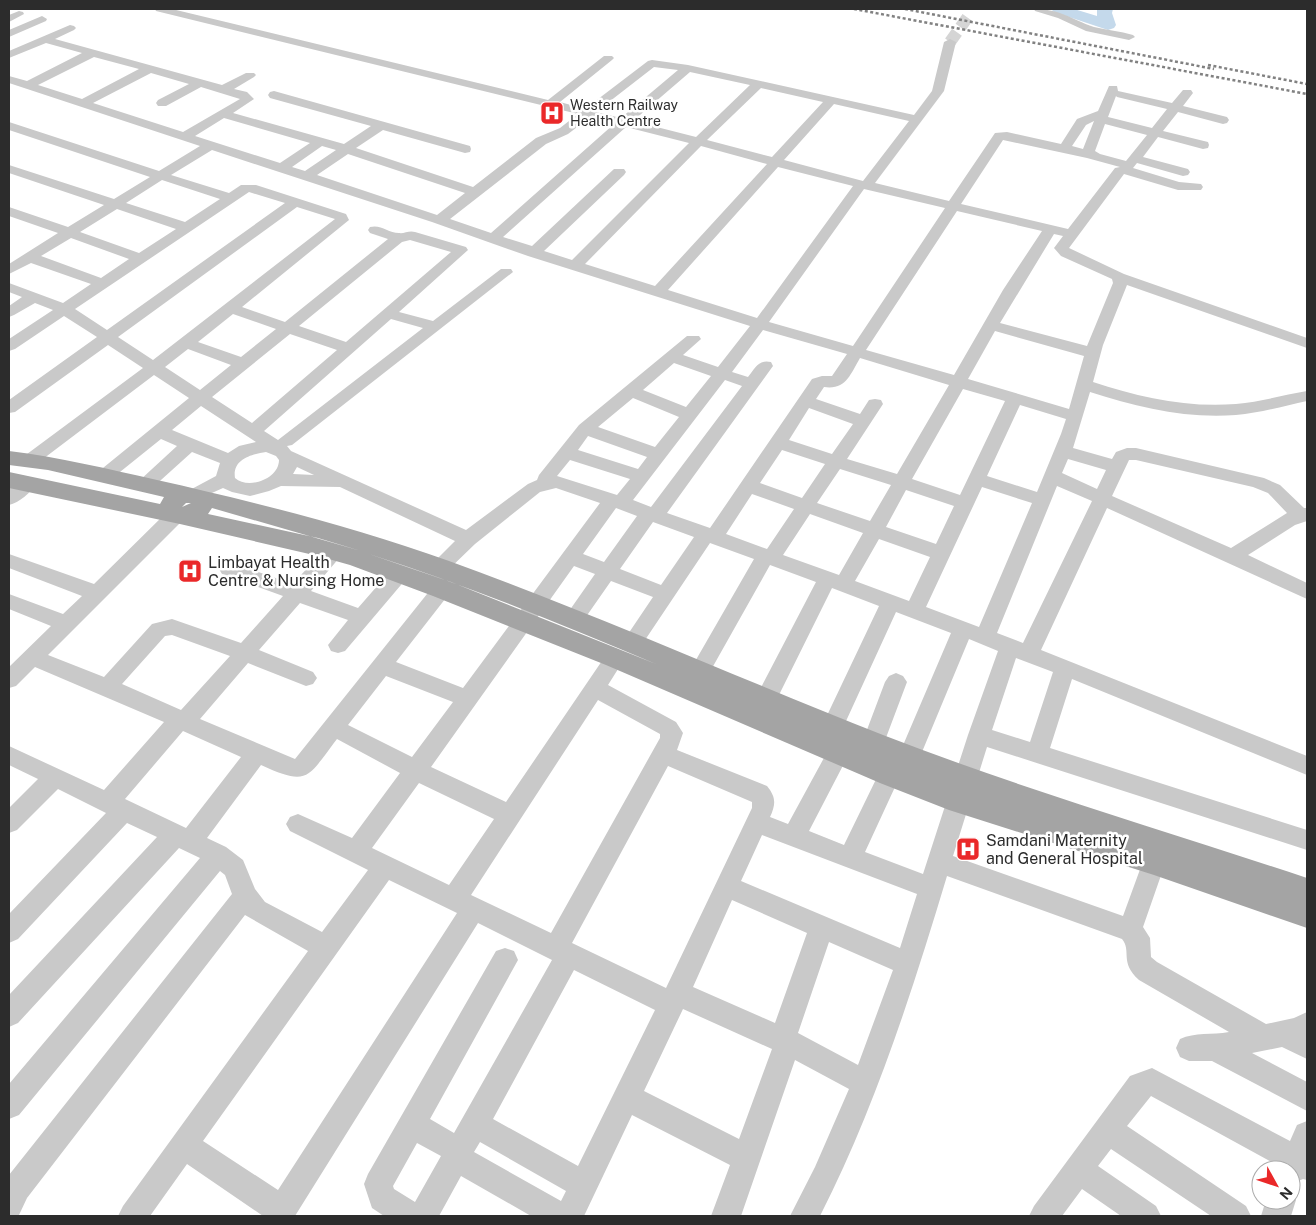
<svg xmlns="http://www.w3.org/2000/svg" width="1316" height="1225" font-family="'Public Sans',sans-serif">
  <rect width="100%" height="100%" fill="#fff"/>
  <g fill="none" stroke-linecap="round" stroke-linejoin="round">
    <path fill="#c4d9eb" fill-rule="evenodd" d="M1051,9h23l23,7v-7h16l-1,4 4,12 -2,3 -6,2 -54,-18z"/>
    <path stroke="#d5d5d5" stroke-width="12" stroke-dasharray="12 6" stroke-linecap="butt" d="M950,42l20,-28"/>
    <path fill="#c9c9c9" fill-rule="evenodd" d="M155,9h17l376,91 56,-44h8l2,2 -2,2 -52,42 25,7 63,-48 4,-1 36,5 226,50 18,-24 12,-49 6,-3 6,3 -12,49 -69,92 74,18 46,-68 12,-1 54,12 16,-25 21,-8 11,-25h8l1,5 54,12 11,-13h8l2,3 -10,13 44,11 2,3 -2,3 -4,1 -45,-12 -15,19 45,11 1,3 -1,3 -5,1 -45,-12 -15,20 45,12 2,3 -2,3 -5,1 -46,-13 -4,5 46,14 22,2 2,3 -2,3h-23l-54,-16 -55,74 55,26 183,64v10l-180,-63 -24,60 -10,37c46,15 93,26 143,22 24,-2 47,-9 71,-13v10c-23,5 -47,12 -71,14 -50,4 -99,-8 -146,-23l-17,56 39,11 4,-7 11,-4h9l128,30 16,7 24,23h3v13l-12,4 -47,30 59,28v16l-200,-91 -66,142 266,106v19l-235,-96 -22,69 257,82v20l-320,-103 -34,109 170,60 23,-63 8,-3 8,3 4,8 -23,66 7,11 1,19 6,5 109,62 28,-6 13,-6v47l-25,-12 -30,6 55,29v29l-95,-50h-23l-9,-4 -4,-9 4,-9c15,-7 32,-4 49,-7l-90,-52c-20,-18 -7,-29 -17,-41l-175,-63c-35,116 -72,232 -127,340h-30l25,-49 34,-78 -54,-29 -54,156h-30l19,-51 -98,-50 -48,101h-53l-70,-40 -22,40h-55l-12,-8 -8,-24 4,-10 128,-223 9,-3 9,3 4,9 -88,159 24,14 98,-173 -74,-37 -183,293h-32l-76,-52 -37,52h-32l5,-10 185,-255 -63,-36 -218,283 -8,17 -10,1v-41l223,-281 -7,-19 -5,-4 -201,244 -10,4v-35l191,-226 -21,-10 -161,175 -9,4v-32l148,-158 -30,-14 -109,116 -9,4v-29l97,-101 -48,-24 -41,41 -8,3v-25l29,-29 -29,-14v-19l95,44 60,-68 -129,-55 -19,19 -7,2v-21l42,-41 -42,-17v-15l54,20 19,-18 -73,-28v-14l85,30 74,-73 7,-2 7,2 2,5 -2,5 -134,134 56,22 48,-53 20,-5 69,24 42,-47 -61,-22 -3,-5 3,-5 7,-2 64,22 33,-37 7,-2 7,2 3,5 -3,5 -29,34 47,17 34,-39 7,-2 7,2 3,5 -3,5 -61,72 -7,2 -7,-2 -3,-6 20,-25 -48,-17 -41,47 54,22 4,6 -4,6 -7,2 -58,-23 -48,56 95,40 140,-175 7,-2 7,2 3,5 -3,5 -53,68 67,26 137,-185 -44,-15 -16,4 -65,52 -29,28 -7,2 -7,-2 -3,-5 26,-26 -115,-54 -59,-1 -12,5 -19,5 -18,-4 -9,-4 -29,13 -6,-2 -3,-4 3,-4 28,-15 4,-13 -28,-11 -41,37 -6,2 -6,-2 -3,-4 3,-4 38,-35 -16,-7 -51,41 -6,2 -6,-2 -3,-4 3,-4 91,-74 -35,-23 -119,90 -6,2 -6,-2 -3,-4 3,-4 120,-89 -35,-23 -93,67 -6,1v-13l88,-63 -33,-21 -49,33 -6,2v-12l44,-29 -18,-7 -21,12 -5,2v-11l13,-9 -13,-5v-9l54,20 28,-19 -60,-21 -22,11v-10l49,-31 -49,-17v-9l59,20 36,-22 -95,-32v-8l105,34 36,-22 -141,-47v-8l150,49 41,-25 -191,-63v-7l18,5 55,-28 -36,-10 -37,15v-7l61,-26 4,1 2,2 -2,2 -19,9 167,46 24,-12h8l2,2 -2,2 -20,12 13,3 7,7 -21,14 111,31 27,-18 -101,-28 -2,-3 2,-3 4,-1 196,55 1,3 -1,3 -5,1 -82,-23 -27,18 117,39 63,-49 24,-10 18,-14 -422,-103zM94,57l45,12 -57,30 -44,-14zM654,67l24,3 -57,48 -25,-6zM690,72l60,13 -54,52 -63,-16zM151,73l38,11 -31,16 -2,3 2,3h8l35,-19 39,12 -57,33 -90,-29zM761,88l62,14 -51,55 -65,-17zM1116,96l1,1 50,12 -15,19 -44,-11zM834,104l75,17 -46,60 -79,-21zM224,118l86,25 -30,20 -85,-27zM589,118l25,6 -123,109 -41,-14 96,-75 22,-10zM1094,121l-11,28 -11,-3 14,-21zM1105,124l42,11 -21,26 -26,-7 -5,-3zM626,127l63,16 -117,117 -28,-9 80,-76 2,-3 -2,-3h-10l-82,77 -29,-9zM1003,140l84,18 33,9 -5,1 -47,61 -107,-25zM322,146l14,4 -31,21 -13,-4zM701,146l66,18 -112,122 -70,-22zM212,150l220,72 96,34 222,70 -32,41 -35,-12 18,-16 -2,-3h-12l-108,89 -40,50 -2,5 -9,4 -62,46 -175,-79 -4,-5 5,-1 221,-173 -2,-3h-10l-68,52 -34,-9 69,-62 -2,-3 -51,-15c-6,-2 -11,2 -16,1 -11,0 -18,-9 -29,-6l-2,3 2,3 18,6 -103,83 -43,-15 107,-87 -3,-6 -90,-29h-15l-12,8 -58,-18zM348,154l117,39 -28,22 -120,-40zM778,167l75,19 -96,132 -89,-28zM162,180l58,19 -35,23 -59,-19zM864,189l81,19 -92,138 -84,-24zM249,192l36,11 -178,127 -32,-21zM297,207l38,12 -182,141 -35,-23zM117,209l59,20 -37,24 -59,-21zM957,211l85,20 -39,59 -49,85 -88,-25zM1054,234l9,2 -9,12 7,8 51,23 1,4 -26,63 -87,-23zM71,238l58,21 -28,19 -60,-22zM410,240l41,12 -105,90 -47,-16 103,-84zM233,314l43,15 -35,28 -43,-15zM391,319l32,9 -145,112 -14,-9zM763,330l84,24 -15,22h-10l-10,3 -102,149 -43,-15 106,-147 -2,-4c-12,-3 -16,6 -23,15l-16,-5zM995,331l89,25 -15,53 -101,-30zM290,334l47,16 -85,73 -40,-26zM188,349l43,16 -31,25 -35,-23zM860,358l89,27 -52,89 -50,-15 36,-55 -2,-4 -6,-1 -6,1 -9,14 -44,-15 8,-12c22,3 26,-12 36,-29zM674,363l37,13 -25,31 -43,-17zM725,380l17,6 -91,121 -18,-7zM963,389l42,12 -45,94 -48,-16zM633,398l46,19 -24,30 -57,-20zM1020,405l46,14 -5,15 -24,58 -50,-16zM201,406l55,36 -17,4 -11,7 -56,-23zM809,408l44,16 -21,30 -43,-14zM588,436l59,21 -9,12 -60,-19zM782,450l43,14 -23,34 -42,-15zM266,452l10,4 3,4c0,19 -31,30 -44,18 -3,-19 17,-24 31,-26zM1068,459l38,11 -9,19 -35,-16zM570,460l60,19 -13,16 -60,-19zM1129,460h7l117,27 15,6 19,20 -56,35 -119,-52zM297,467l17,8 -21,-1zM840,469l51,16 -21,36 -53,-18zM1057,486l35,15 -69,142 -26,-10zM982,487l50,16 -53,124 -53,-20zM906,490l48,16 -18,38 -50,-17zM752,494l42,15 -27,40 -41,-15zM616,508l21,8 -33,46 -21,-8zM810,514l53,19 -24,42 -56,-20zM653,522l41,15 -33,48 -41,-16zM879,539l51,18 -21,44 -54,-20zM710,543l44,16 -61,106 -3,6 3,6 7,2 7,-2 63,-112 46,17 -61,117 3,6 8,3 8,-3 58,-117 47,18 -57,120 3,6 8,3 8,-3 55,-120 55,21 -53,124 3,7 8,2 8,-2 52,-125 29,12 -30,84 -45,139 -58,-22 36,-78 -3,-7 -8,-3 -8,3 -38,78 -35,-14 41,-79 -3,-7 -8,-2 -8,2 -43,79 -18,-7c6,-13 6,-20 -3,-31l-90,-36 6,-17 -7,-11 -68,-37 17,-27 -3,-6 -7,-2 -7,2 -102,150 -75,-35 143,-201 21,8 -28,40 -3,5 3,5 7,3 7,-3 30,-43 42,16 -31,46 3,6 7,2 7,-2zM172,635l58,21 -49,54 -59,-26 43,-48zM1016,658l37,14 -23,70 -38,-12zM386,676l67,26 -41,55 -64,-32zM598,700l62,34v4l-109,195 -80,-38zM183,731l58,26 -55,71 -61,-29zM337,739l63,34 -48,65 -54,-24 -8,3 -4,7 4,7 78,39 -46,62 -57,-30 -10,-13 -12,-29 -17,-13 -19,-9 54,-73c48,22 46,13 76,-26zM668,766l84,36v6l-86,180 -94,-45zM419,783l75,36 -45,66 -77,-37zM762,835l155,59 -17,54 -159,-67zM389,880l68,33 -179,277 -75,-49zM732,900l75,33 -32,90 -82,-36zM829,942l64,28 -35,95 -60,-32zM574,970l81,40 -77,156 -85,-47zM683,1009l89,40 -33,90 -95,-48zM480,1142l86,49 -5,10 -87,-49zM417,1143l24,13 -26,46 -21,-13 -1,-3z
      M1034,9c27,0 36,10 60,18 13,3 26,4 39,8l2,2 -6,3 -43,-9 -28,-13 -23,-7z
      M19,11l4,1 1,2 -15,8v-7z
      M42,16l5,3 -1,2 -37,16v-7z
      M28,477l6,2 3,4c-6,9 -18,20 -28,22v-16l13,-10z
      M896,673l7,3 4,6 -23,61 -3,7 -8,2 -8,-2 -3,-7 23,-61 4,-6z
      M1152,1068l138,73 7,-16 10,-4v59l-4,-1 -12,5v-14h-13l1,-4 -128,-70 -24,30 119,80 5,10h-40l-100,-67 -13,17 58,40 5,10h-40l-39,-27 -20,27h-33l5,-10 96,-130z
      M1291,1190l5,10 -5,16h-30l5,-16h25z"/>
    <path fill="#a4a4a4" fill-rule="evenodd" d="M9,451c50,6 99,18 148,29 98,22 197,47 292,81 147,53 289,117 434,174 139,54 283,96 424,143v50l-153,-53 -205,-65 -69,-27 -274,-118 -173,-69 -83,-31 -32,-9 -138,-32 -171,-36v-16l151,32 4,-7 -116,-27 -39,-5zM186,503h5l-9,4zM212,508l149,43 -43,-13 -110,-24zM369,554c97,31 192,70 287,110l-205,-82z"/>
    <path stroke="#818181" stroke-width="2.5" stroke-dasharray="3 2.5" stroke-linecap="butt" d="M854,9l453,85
      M905,9l309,60
      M1208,65l99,19"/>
  </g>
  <defs>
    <g id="hospital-square" transform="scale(1.25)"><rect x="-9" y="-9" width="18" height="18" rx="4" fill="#ea2829" stroke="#fff"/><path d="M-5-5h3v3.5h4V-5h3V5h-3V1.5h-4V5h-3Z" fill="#fff"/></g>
  </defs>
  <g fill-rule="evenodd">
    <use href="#hospital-square" x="552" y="113"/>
    <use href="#hospital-square" x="190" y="571"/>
    <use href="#hospital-square" x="968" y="849"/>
  </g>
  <g text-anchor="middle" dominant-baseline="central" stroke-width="5" stroke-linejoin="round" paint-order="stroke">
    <g font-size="14" fill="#2c2c2c" stroke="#fff" text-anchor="start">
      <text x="570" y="105">Western Railway<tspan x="570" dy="16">Health Centre</tspan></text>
    </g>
    <g font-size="16" fill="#2c2c2c" stroke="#fff" text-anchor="start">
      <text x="208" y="562">Limbayat Health<tspan x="208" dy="18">Centre &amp; Nursing Home</tspan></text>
      <text x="986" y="840">Samdani Maternity<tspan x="986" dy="18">and General Hospital</tspan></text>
    </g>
  </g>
  <rect width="1316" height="1225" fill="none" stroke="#2c2c2c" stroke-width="20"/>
  <g transform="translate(1276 1185) rotate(130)"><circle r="24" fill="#ffffff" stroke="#ababab"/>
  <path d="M0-4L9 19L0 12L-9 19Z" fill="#ea2829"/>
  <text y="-8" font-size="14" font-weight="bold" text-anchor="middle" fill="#2c2c2c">N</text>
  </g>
</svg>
